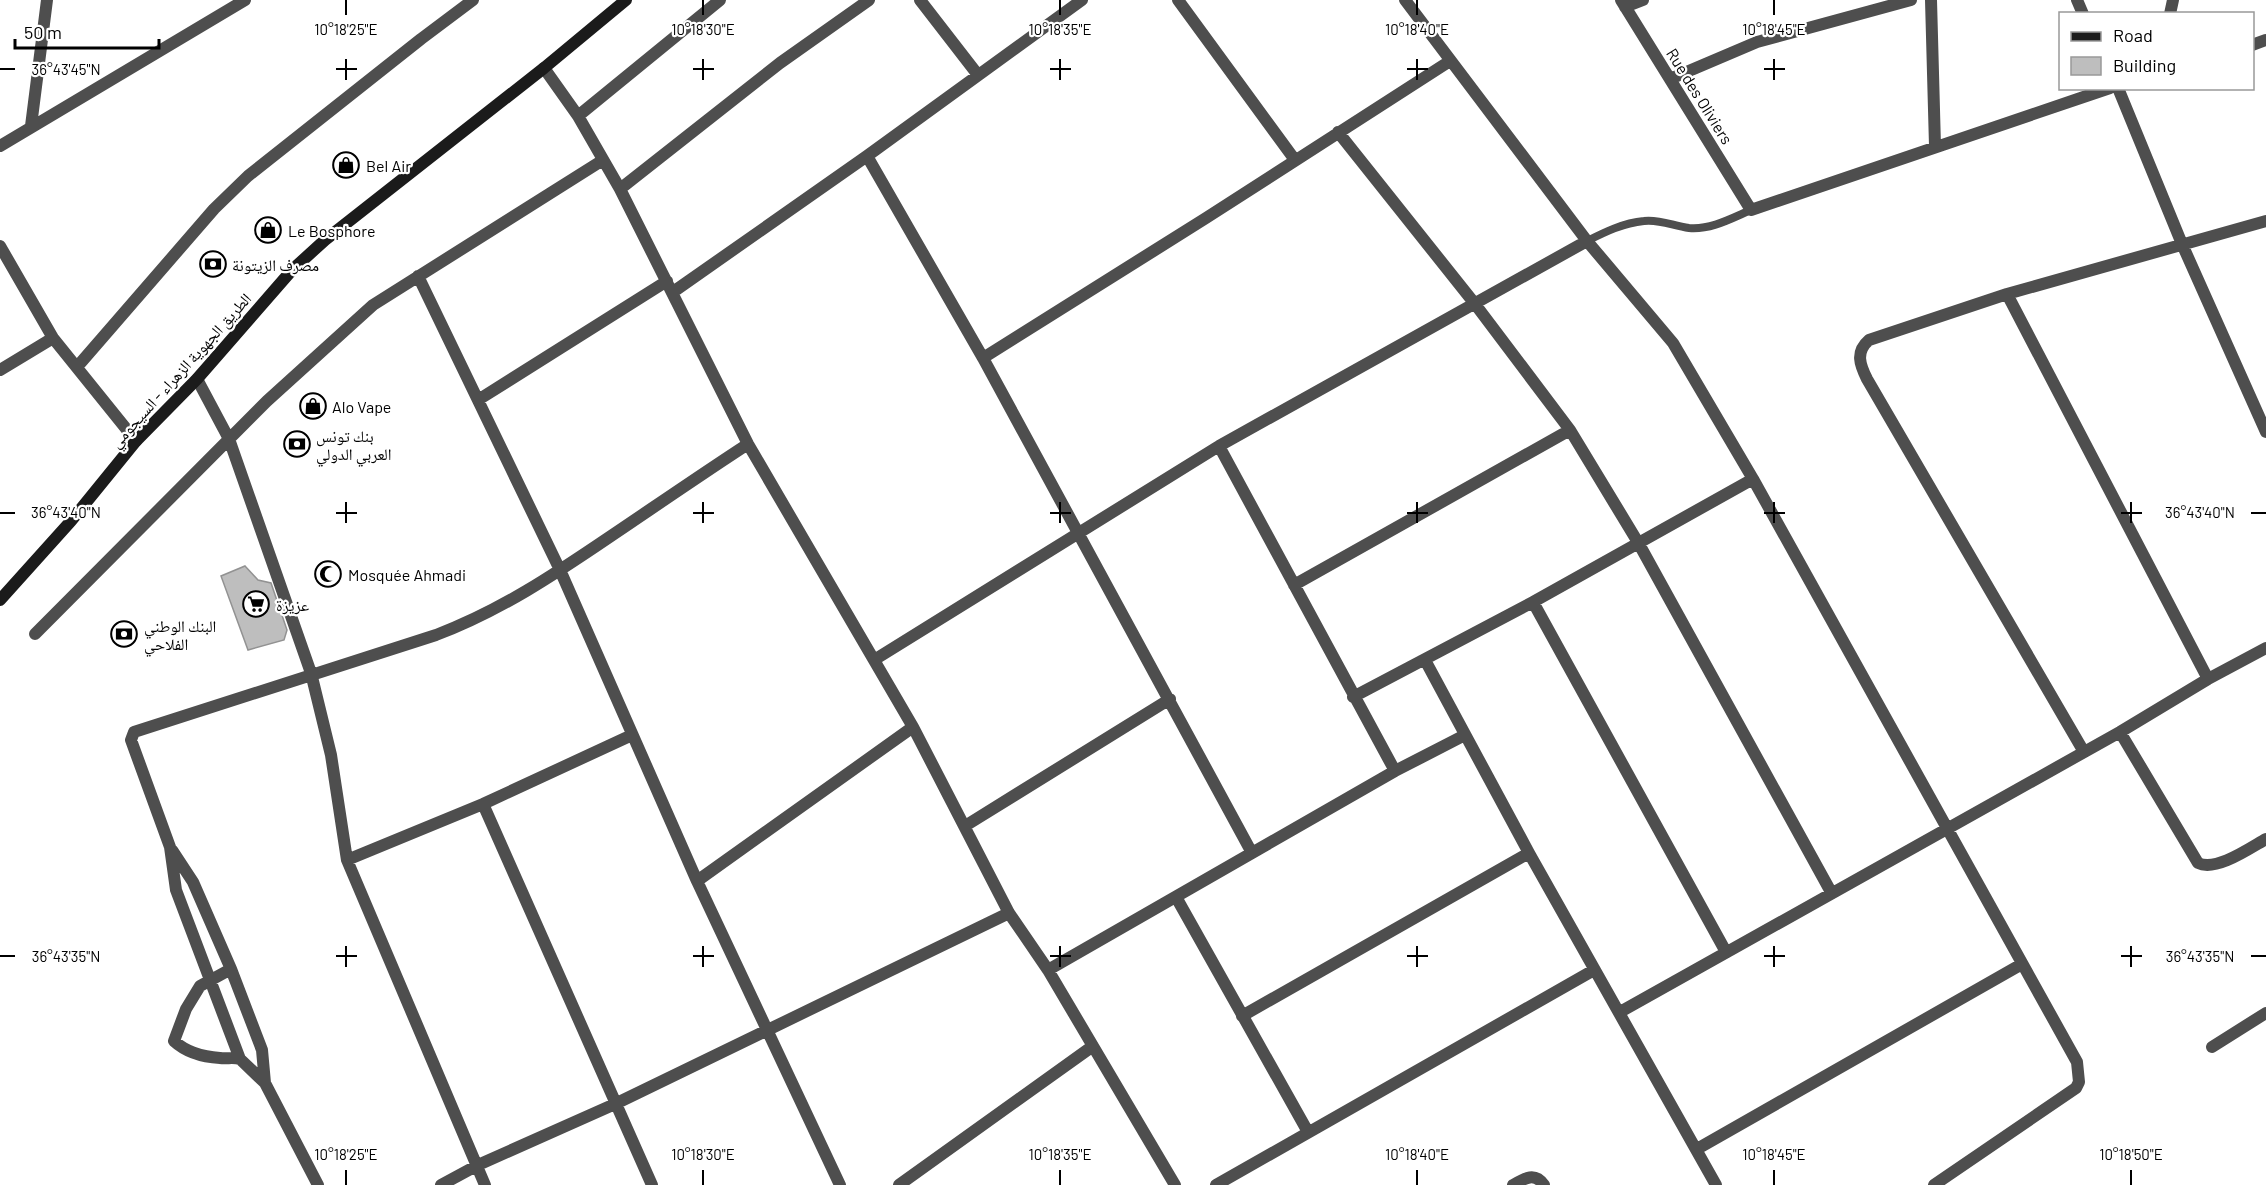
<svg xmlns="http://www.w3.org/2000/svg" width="2266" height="1185" font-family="Barlow,'Noto Naskh Arabic',sans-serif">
  <rect width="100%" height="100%" fill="#fff"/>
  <path fill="#bebebe" stroke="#929292" stroke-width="1.5" d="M245,566l13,14 13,3 16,47 -3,10 -36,10 -27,-74z"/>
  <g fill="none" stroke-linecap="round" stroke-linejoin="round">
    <path stroke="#4e4e4e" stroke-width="8" d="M1587,241c18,-9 36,-18 57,-20 16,-2 29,5 45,7 22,2 43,-10 62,-18"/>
    <path stroke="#4e4e4e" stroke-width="12" d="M920,0l58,75
      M1178,0l117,160
      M1405,0l182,241 86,102 80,136 324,583 2,20 -3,6 -142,97
      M1621,0l130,210 359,-122
      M1931,0l4,146
      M2077,0l6,14
      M1625,7l18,-7
      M2170,14l3,-14
      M2252,45l14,-5
      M544,68l34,48 42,73 128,255 165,283 96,186 39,57 127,215
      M1670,79l87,-37 154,-42
      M2118,88l64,156 84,188
      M578,116l142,-116
      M31,126l16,-126
      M0,146l245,-146
      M867,156l116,202 269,495
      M620,189l160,-126 89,-63
      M0,246l53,92 83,103
      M418,276l142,294 137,311 143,304
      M673,292l194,-136 215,-156
      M2007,294l201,385
      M983,358l223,-140 244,-157
      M77,367l137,-158 34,-33 173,-137 52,-39
      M0,370l53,-32
      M197,379l32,60 82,234 20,82 16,105 138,325
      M478,400l189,-119
      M1570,430l69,114 192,348
      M1219,446l176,325
      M1294,585l276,-155 -95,-126 -137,-172
      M1533,602l193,350
      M35,634l232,-233 106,-96 230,-145
      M874,660l345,-214 368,-205
      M1425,660l104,193 187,332
      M1353,697l180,-95 220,-123
      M2120,732l78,131c18,9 52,-15 68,-24
      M2084,752l-217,-373c-7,-14 -12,-27 2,-39l138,-46 259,-73
      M483,804l169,381
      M965,826l205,-127
      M172,850l21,32 38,87 31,81 3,33
      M347,860l136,-56 149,-69
      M697,881l216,-154
      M1176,897l132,235
      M231,969l-31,17 -14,23 -12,32c12,11 29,16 46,17 7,1 13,-1 20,1
      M1048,970l347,-199 70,-36
      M1620,1012l500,-280 88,-53 58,-31
      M1242,1016l287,-163
      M2212,1047l54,-34
      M1697,1149l325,-185
      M318,1185l-53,-102 -25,-24 -64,-169 -6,-43 -39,-107 3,-8 302,-97c64,-24 119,-61 175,-99 46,-31 91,-62 137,-92
      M441,1185l37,-20 137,-61 394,-191
      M899,1185l194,-139
      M1216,1185l378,-215
      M1513,1185c12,-7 22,-13 31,0"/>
    <path stroke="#1b1b1b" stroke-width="12" d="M0,600l71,-79 65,-80 61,-62 95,-109 33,-30 219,-172 82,-68"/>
  </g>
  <path fill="none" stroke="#000" stroke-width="2" d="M346,0v15M703,0v15M1060,0v15M1417,0v15M1774,0v15M346,59v21M703,59v21M1060,59v21M1417,59v21M1774,59v21M0,69h15M336,69h21M693,69h21M1050,69h21M1407,69h21M1764,69h21M346,502v21M703,502v21M1060,502v21M1417,502v21M1774,502v21M2131,502v21M0,513h15M336,513h21M693,513h21M1050,513h21M1407,513h21M1764,513h21M2121,513h21M2251,513h15M346,946v21M703,946v21M1060,946v21M1417,946v21M1774,946v21M2131,946v21M0,956h15M336,956h21M693,956h21M1050,956h21M1407,956h21M1764,956h21M2121,956h21M2251,956h15M346,1170v15M703,1170v15M1060,1170v15M1417,1170v15M1774,1170v15M2131,1170v15"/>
  <defs>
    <g id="shop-ring" transform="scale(1.35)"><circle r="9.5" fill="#fff" stroke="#000" stroke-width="1.5"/><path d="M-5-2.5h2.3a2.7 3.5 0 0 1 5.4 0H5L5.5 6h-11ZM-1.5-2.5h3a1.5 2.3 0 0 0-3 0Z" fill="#000"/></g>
    <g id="bank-ring" transform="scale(1.35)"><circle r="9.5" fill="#fff" stroke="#000" stroke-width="1.5"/><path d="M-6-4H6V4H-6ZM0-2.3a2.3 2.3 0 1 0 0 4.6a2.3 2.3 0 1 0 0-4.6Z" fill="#000"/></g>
    <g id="mosque-ring" transform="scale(1.35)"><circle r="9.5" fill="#fff" stroke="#000" stroke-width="1.5"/><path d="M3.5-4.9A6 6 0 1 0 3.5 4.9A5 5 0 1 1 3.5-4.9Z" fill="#000"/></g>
    <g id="supermarket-ring" transform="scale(1.35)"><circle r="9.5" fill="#fff" stroke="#000" stroke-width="1.5"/><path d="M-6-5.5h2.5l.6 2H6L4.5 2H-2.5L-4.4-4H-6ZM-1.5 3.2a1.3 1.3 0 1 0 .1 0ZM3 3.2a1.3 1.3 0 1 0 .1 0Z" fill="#000"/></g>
  </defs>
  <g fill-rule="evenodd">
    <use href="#shop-ring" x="346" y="165"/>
    <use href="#shop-ring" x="268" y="230"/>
    <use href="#bank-ring" x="213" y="264"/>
    <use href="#shop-ring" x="313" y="406"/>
    <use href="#bank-ring" x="297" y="444"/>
    <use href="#mosque-ring" x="328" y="574"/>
    <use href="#supermarket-ring" x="256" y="604"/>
    <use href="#bank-ring" x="124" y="634"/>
  </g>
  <g text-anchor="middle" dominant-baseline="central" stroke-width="4.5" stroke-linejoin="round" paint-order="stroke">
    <g font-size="16" fill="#000" stroke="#fff">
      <text transform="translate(1700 96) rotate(58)">Rue des Oliviers</text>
      <text transform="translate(180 370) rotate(-48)">الطريق الجهوية الزهراء - السيجومي</text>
    </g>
    <g font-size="16" fill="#000" stroke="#fff" text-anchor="start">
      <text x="366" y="165">Bel Air</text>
      <text x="288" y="230">Le Bosphore</text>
      <text x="232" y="264">مصرف الزيتونة</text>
      <text x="332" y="406">Alo Vape</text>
      <text x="316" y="435">بنك تونس<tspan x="316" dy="18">العربي الدولي</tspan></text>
      <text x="348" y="574">Mosquée Ahmadi</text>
      <text x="276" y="604">عزيزة</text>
      <text x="144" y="625">البنك الوطني<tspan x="144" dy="18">الفلاحي</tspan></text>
    </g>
  </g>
  <g font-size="15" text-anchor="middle" fill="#000" stroke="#fff" stroke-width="4.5" stroke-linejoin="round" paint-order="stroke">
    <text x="346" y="35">10°18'25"E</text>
    <text x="703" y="35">10°18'30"E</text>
    <text x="1060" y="35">10°18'35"E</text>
    <text x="1417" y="35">10°18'40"E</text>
    <text x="1774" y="35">10°18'45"E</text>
    <text x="66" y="75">36°43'45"N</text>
    <text x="66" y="518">36°43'40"N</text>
    <text x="2200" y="518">36°43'40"N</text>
    <text x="66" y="962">36°43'35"N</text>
    <text x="2200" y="962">36°43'35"N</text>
    <text x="346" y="1160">10°18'25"E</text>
    <text x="703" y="1160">10°18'30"E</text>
    <text x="1060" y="1160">10°18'35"E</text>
    <text x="1417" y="1160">10°18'40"E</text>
    <text x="1774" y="1160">10°18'45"E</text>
    <text x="2131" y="1160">10°18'50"E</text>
  </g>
  <rect x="2059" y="12" width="195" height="78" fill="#ffffff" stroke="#999999" stroke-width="1.5"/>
  <rect x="2071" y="32" width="30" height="9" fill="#1b1b1b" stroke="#999999" stroke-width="1.5"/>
  <text x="2113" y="42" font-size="18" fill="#000000">Road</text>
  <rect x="2071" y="57" width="30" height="18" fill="#bebebe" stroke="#999999" stroke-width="1.5"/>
  <text x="2113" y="72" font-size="18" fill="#000000">Building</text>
  <path d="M15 39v9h144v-9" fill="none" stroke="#000000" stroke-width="3"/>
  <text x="24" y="39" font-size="18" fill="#000000" stroke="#ffffff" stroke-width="4.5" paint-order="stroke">50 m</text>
</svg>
